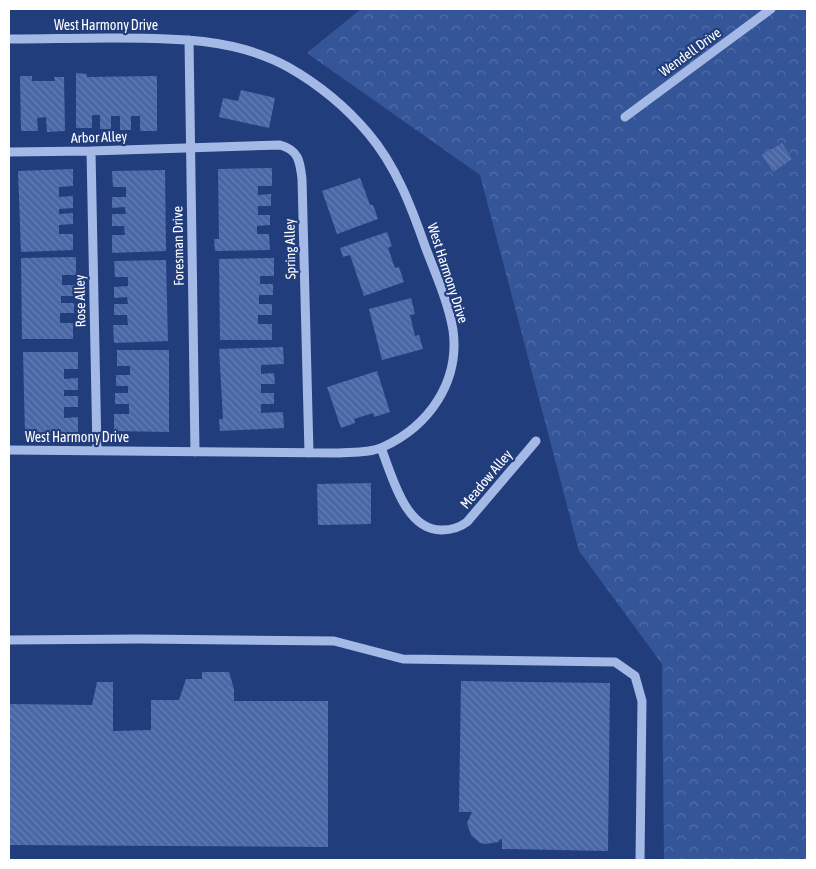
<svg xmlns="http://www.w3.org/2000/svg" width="816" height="869" font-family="'Asap Condensed',sans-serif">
  <defs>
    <pattern id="forest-crowns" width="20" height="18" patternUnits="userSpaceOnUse" patternTransform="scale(1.25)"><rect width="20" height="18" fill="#355599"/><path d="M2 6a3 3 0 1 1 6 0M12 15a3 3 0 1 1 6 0" fill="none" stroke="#536ea8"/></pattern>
    <pattern id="building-back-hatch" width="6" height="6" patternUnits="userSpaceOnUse" patternTransform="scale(1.25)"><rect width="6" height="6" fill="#4a67a5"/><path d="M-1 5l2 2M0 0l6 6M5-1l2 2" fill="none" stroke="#657eb2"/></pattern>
  </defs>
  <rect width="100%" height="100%" fill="#223d7c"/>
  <path fill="url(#forest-crowns)" d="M361,9h446v851h-143l-2,-196 -83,-113 -99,-376 -173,-122z"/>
  <path fill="url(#building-back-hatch)" d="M76,73l11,1v3l70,-1v55h-17v-15h-9v14h-11v-14h-9v13h-11v-14h-8v13h-16z
    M20,76h12v5h23l-1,-4h10l1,54 -18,1 -1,-15 -9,1 1,13h-17z
    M241,90l34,8 -6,30 -50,-11 4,-19 15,3z
    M782,143l10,16 -19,13 -11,-17z
    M272,168v18h-14v9l13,-1v12h-13v9h12v10l-13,1v8h12l1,16 -55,1 -1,-12h5l-1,-70z
    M73,169v17l-14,1v10l14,-1v12l-14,1v5l14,-1v11l-14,1v9h14v16l-52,2 -3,-81z
    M165,170l1,81 -54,2v-18h13l-1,-9h-12v-12h14l-1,-7 -13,1v-11h14v-10h-13l-1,-16z
    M360,178l10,27h3l5,14 -41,15 -15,-43z
    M387,232l5,14 -4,2 7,20 4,-1 5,15 -40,14 -14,-41 -7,2 -3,-9z
    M76,257v18h-14v10h13v11h-14v7h13v10h-14v10h13v16h-51l-1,-81z
    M274,258v18h-14v8h13v11h-14v9h13v11h-14v9h14v16h-52l-1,-81z
    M166,260l2,81 -54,2 -1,-18h15l-1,-10h-13v-11h14l-1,-7 -13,1v-11l14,-1v-9h-13l-1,-16z
    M411,298l4,16 -5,1 5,21 4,-1 4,14 -41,11 -13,-51z
    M283,347l1,17 -23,1v9l13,-1 1,11h-14v9h13v11h-13v9l22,-1 1,16 -64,3 -1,-12h4l-4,-70z
    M117,350h52v82l-55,-1v-17h15v-10h-14v-11h13v-7h-12v-11h14v-9h-13z
    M23,352h55v17h-14v10l14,-1v12h-14v6h14v11h-14v11l14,-1v17h-53z
    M377,371l13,41 -16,5 -1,-4 -19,6 1,4 -14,5 -14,-41z
    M371,483v41l-53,1 -1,-41z
    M202,672h27l5,17v12h94v146l-319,-2v-141l83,1 5,-23h16v49l38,-1v-30h28l7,-21h16z
    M461,681l149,2 -2,168 -106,-2v-11l-4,4 -12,2 -6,-1 -9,-8 -4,-12 5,-11h-13z"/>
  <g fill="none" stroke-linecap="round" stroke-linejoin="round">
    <path stroke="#a5b9e6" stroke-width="9" d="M9,39c33,0 66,-1 100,-1 59,0 125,-1 179,29 30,17 58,40 80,66 28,33 43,73 57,113 10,27 23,55 28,84 7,52 -24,96 -70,117 -13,6 -30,5 -44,6l-330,-3
      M189,40l6,412
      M625,117l146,-108
      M91,151l6,300
      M9,152l82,-1 189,-6c19,5 20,17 22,34l7,274
      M381,448c11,27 24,83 61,82 10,0 17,-2 25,-8l69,-81
      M9,640l131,-1 194,2 69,18 212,3 20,14 7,25 -2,159"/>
  </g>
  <g text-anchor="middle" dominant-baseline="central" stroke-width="4.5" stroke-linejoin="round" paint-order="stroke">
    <g font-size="14" fill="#fff" stroke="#223d7c">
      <text x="106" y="25">West Harmony Drive</text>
      <text transform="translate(690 52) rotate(-36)">Wendell Drive</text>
      <text transform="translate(99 137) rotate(-2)">Arbor Alley</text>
      <text transform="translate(178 246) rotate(-91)">Foresman Drive</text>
      <text transform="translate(290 249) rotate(-91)">Spring Alley</text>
      <text transform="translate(448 273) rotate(72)">West Harmony Drive</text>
      <text transform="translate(80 301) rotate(-91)">Rose Alley</text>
      <text x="77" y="437">West Harmony Drive</text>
      <text transform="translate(486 479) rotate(-50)">Meadow Alley</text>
    </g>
  </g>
  <rect width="816" height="869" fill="none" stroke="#ffffff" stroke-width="20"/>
</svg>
